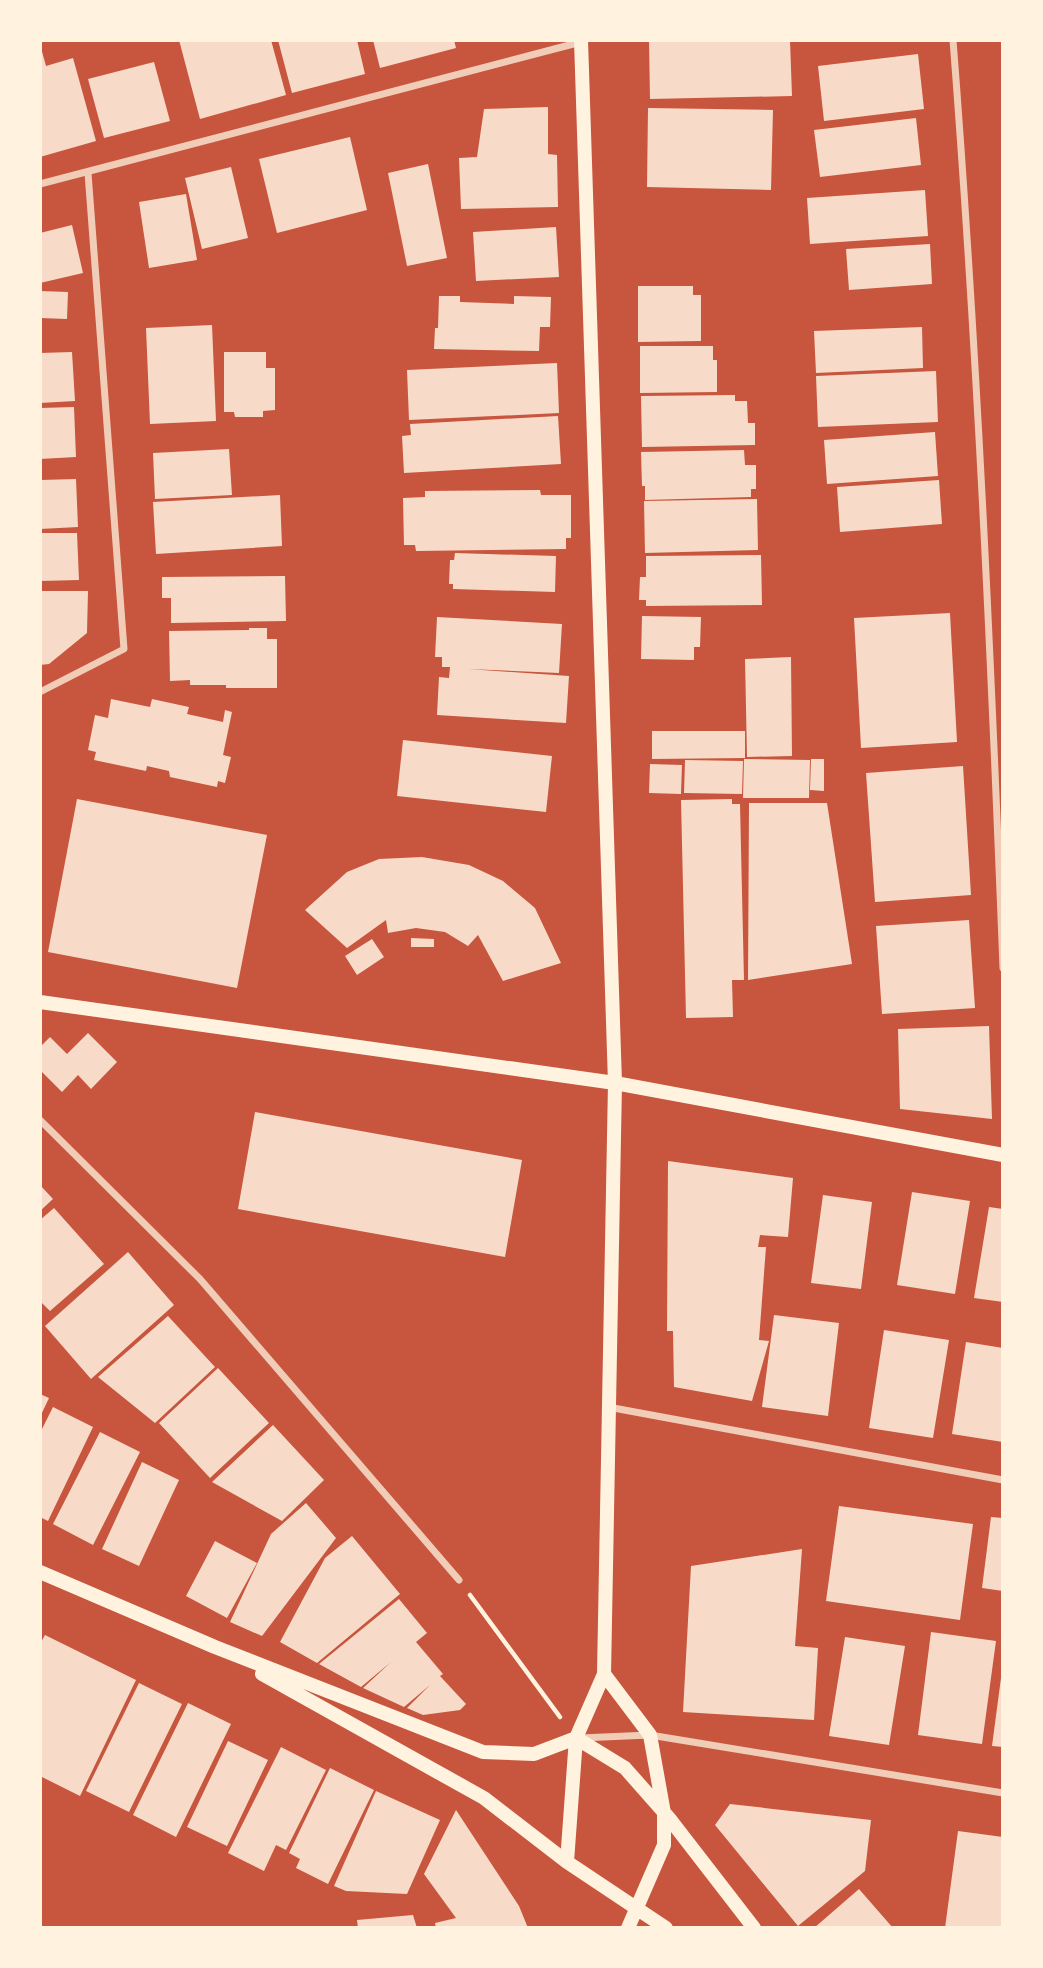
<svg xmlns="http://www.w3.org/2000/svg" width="1043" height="1968" font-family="'DejaVu Sans',sans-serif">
  <rect width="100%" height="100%" fill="#c8553d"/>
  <path fill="#f7dbc8" d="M179,40h92l15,55 -86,24z
    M278,40h79l8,34 -73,19z
    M373,40h81l2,8 -76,20z
    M649,40h141l2,56 -142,3z
    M41,48l5,18 27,-8 23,83 -56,16z
    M918,54l6,55 -100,12 -6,-55z
    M154,62l16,59 -66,17 -16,-59z
    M548,107v47l9,1 1,52 -97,2 -2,-51 18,-1 7,-48z
    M648,108l125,2 -2,80 -124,-3z
    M916,118l5,47 -101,12 -6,-47z
    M350,137l17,73 -90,23 -18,-74z
    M428,164l19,94 -40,8 -19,-93z
    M231,167l17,71 -46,11 -17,-71z
    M925,190l3,46 -118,8 -3,-46z
    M186,194l11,66 -48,8 -10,-66z
    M72,225l11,48 -43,10v-50z
    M556,227l3,50 -83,4 -3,-49z
    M930,244l2,40 -83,6 -3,-41z
    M638,286h55v9h8v46l-63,1z
    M40,291l28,1 -1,27 -27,-1z
    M439,296h21v6l54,2v-8l37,1 -1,30h-10l-1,24 -105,-2 1,-21h3z
    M212,325l4,96 -66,3 -4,-96z
    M922,327l1,41 -107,5 -2,-42z
    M640,346h73v14h4v32l-77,1z
    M72,352l3,49 -35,2v-50z
    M224,352h42v16h9v42l-12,1v6h-28l-1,-5h-10z
    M557,363l2,50 -150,7 -2,-50z
    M936,371l2,51 -120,5 -2,-51z
    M735,395v6h12l1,22h7v22l-113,2 -1,-51z
    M74,407l2,50 -36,2v-51z
    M558,416l3,48 -157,9 -2,-37 9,-1 -1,-11z
    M935,432l3,44 -111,8 -3,-44z
    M229,449l3,46 -77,4 -2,-46z
    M744,450l1,15h11v24h-5v8l-106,3v-14h-3l-1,-34z
    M76,479l2,48 -38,2v-49z
    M939,480l3,44 -102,8 -3,-45z
    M540,490l1,5h30v43h-5v11l-150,2 -1,-6h-11l-1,-47 22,-1v-6z
    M280,495l2,51 -126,8 -3,-52z
    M757,499l1,51 -113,3 -1,-52z
    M40,533h37l2,47 -39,1z
    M455,553l101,3 -1,36 -102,-3v-5h-4l1,-24h4z
    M761,555l1,50 -116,1v-6h-7l1,-23h6v-21z
    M285,576l1,45 -115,2v-25h-9v-21z
    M40,591h48l-1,42 -38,31 -9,1z
    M950,613l7,129 -96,6 -7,-130z
    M642,616l59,1 -1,30h-6v13l-53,-1z
    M437,617l125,7 -3,49 -91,-4 101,7 -3,47 -129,-8 2,-38 10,1 1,-11h-8v-10h-7z
    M249,628h18v11h10v49h-51v-3h-36v-5l-20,1 -1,-50 80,-1z
    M791,657l1,99 -45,1 -2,-98z
    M111,699l39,8 2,-8 37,8 -2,7 36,8 2,-12 7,2 -9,43 8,2 -6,26 -7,-2 -1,6 -47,-10 -1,-6 -22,-5 -1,5 -52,-11 2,-8 -8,-2 7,-35 13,3z
    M652,731h93v27l-93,1z
    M403,740l149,16 -6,56 -149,-16z
    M744,759l66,1 -1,38h-66z
    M811,759h13v32l-14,-1z
    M685,760l58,1 -1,33 -58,-1z
    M650,764l32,1 -1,29 -32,-1z
    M963,766l8,129 -96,7 -9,-129z
    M77,799l190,36 -30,153 -189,-36z
    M732,799v5h8l4,176h-12l1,37 -47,1 -5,-218z
    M749,803h78l25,161 -104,16z
    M422,857l47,8 34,16 32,27 26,55 -58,18 -25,-46 -10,11 -23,-14 -29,-4 -28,5 -2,-13 -39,28 -42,-38 42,-38 32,-13z
    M969,920l6,88 -93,6 -6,-88z
    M411,938l23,1v8h-23z
    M372,939l12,18 -27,18 -12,-19z
    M989,1026l3,93 -92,-10 -2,-80z
    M88,1033l29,29 -26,27 -13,-14 -16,17 -22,-22v-23l10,-10 17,17z
    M255,1112l267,48 -17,97 -267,-48z
    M668,1161l125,17 -5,59 -28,-2 -2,12h8l-7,93 10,1 -17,60 -78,-14 -1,-56h-6z
    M40,1185l13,14 -13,12z
    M912,1192l58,9 -15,93 -58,-9z
    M823,1195l49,7 -11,87 -50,-6z
    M989,1207l14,2v93l-29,-4z
    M54,1208l50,56 -54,47 -10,-10v-81z
    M128,1252l46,53 -83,74 -46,-53z
    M774,1315l65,8 -11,93 -66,-9z
    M168,1316l47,51 -60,56 -57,-46z
    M884,1330l65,10 -16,98 -64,-10z
    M966,1342l37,6v94l-51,-8z
    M218,1368l51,55 -59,55 -51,-55z
    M40,1394l9,4 -9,19z
    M53,1407l40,20 -45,94 -8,-4v-84z
    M273,1425l51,55 -42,41 -70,-39z
    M100,1432l40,20 -47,93 -40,-21z
    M142,1462l37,18 -40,86 -37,-17z
    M306,1503l30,35 -74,98 -32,-14 41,-88z
    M839,1506l134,18 -13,96 -134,-19z
    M991,1517l12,1v73l-21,-3z
    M352,1536l48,58 -83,69 -37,-21 45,-84z
    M215,1541l42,22 -30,55 -41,-22z
    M802,1549l-7,97 23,2 -4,72 -131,-8 8,-146z
    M399,1599l28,34 -11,9 27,32 -3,2 26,28 -6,6 -37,5 -16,-7 23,-23 -26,22 -41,-19 28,-26 -30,25 -42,-23z
    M931,1632l65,9 -14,103 -64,-9z
    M45,1635l91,45 -56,116 -40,-20v-132z
    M845,1637l60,9 -16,99 -60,-9z
    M1001,1678h2v69l-11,-1z
    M139,1683l43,21 -53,108 -43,-21z
    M188,1703l43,21 -55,113 -43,-22z
    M228,1741l40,19 -41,86 -40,-19z
    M281,1747l45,23 -40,80 -10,-5 -12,26 -36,-18z
    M330,1768l44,22 -46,94 -32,-16 4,-9 -11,-6z
    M376,1791l64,29 -33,74 -61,-3 -12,-5z
    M730,1804l141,16 -6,51 -67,55 -83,-101z
    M456,1810l63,96 9,22h-92l-1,-5 21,-5 -32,-44z
    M958,1831l45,6v91h-58z
    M859,1889l34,39h-79z
    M413,1915l4,13h-59l-1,-8z"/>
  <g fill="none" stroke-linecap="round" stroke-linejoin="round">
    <path stroke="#fff3e0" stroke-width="4.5" d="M470,1595l90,122"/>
    <path stroke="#f1ccb7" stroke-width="7" d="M953,40c24,309 38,618 50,928
      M40,184l541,-142
      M40,692l84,-43 -36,-476
      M40,1120l160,159 259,301
      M608,1407l395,73
      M580,1738l70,-3 353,58"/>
    <path stroke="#fff3e0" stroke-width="14" d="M40,1002l575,81 388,72
      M40,1572l175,75 268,105 51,2 42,-16 49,30 44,50 85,110
      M262,1674l222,124 83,64 99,66
      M604,1674l46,61 14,78v32l-36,83
      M567,1862l9,-124 28,-64 11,-591 -34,-1043"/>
  </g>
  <rect width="1043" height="1968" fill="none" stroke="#fff3e0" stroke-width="84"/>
</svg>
